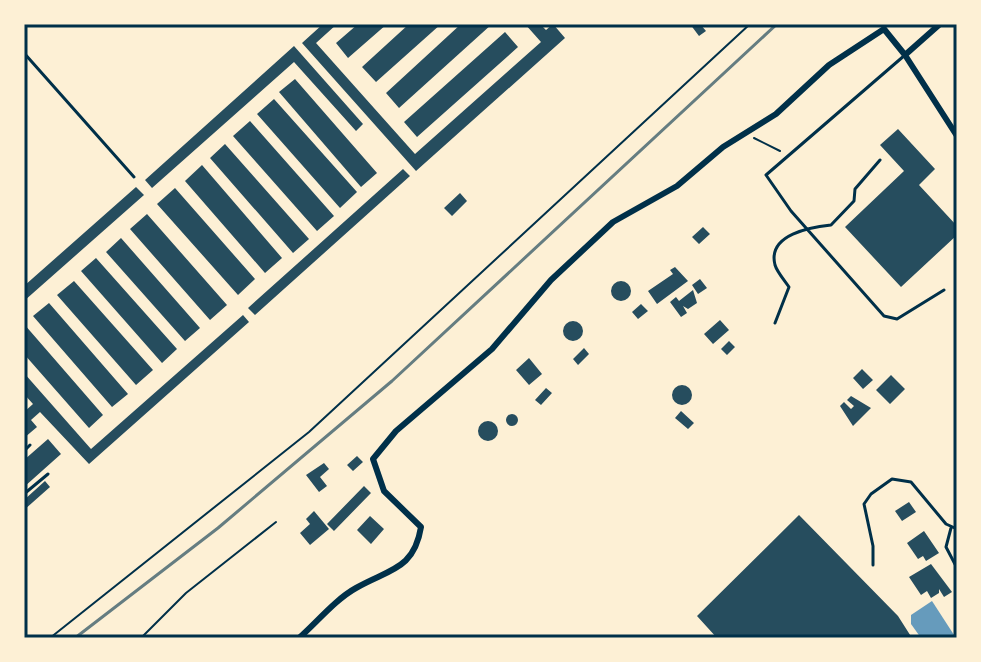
<svg xmlns="http://www.w3.org/2000/svg" width="981" height="662" font-family="'Source Sans 3',sans-serif">
  <rect width="100%" height="100%" fill="#fdf0d5"/>
  <path fill="#669bbc" d="M932,601l24,37h-35l-10,-14v-9z"/>
  <path fill="#264d5e" d="M323,24h14l-21,19 99,111 126,-112 -16,-18h15l6,6 7,-6 12,14 -149,133 -114,-128z
    M358,24h29l-39,34 -12,-15z
    M409,24h32l-65,58 -14,-15z
    M461,24h31l-93,84 -13,-15z
    M690,24h10l6,7 -7,5z
    M505,32l13,15 -101,90 -13,-15z
    M294,46l69,78 -7,7 -62,-69 -142,126 -7,-8z
    M295,79l82,94 -16,14 -82,-95z
    M274,99l83,93 -17,16 -83,-94z
    M250,121l84,95 -17,15 -84,-95z
    M898,129l37,40 -16,16 38,41v9l-56,52 -56,-60 59,-56 -24,-26z
    M225,144l84,95 -16,14 -83,-95z
    M202,165l80,93 -17,15 -80,-92z
    M403,169l7,7 -155,139 -7,-7z
    M136,187l8,8 -120,106v-15z
    M175,188l80,91 -17,16 -81,-91z
    M460,193l7,8 -15,15 -8,-8z
    M147,214l80,91 -17,15 -80,-91z
    M703,227l7,7 -11,10 -7,-7z
    M121,238l79,90 -15,13 -79,-89z
    M96,258l81,91 -15,14 -81,-92z
    M675,267l13,14 -31,23 -9,-13 25,-17 -3,-4z
    M700,279l7,9 -9,6 -6,-9z
    M611 291a10 10 0 1 1 20 0a10 10 0 1 1-20 0Z
    M74,281l79,89 -17,15 -79,-90z
    M693,290l4,13 -9,6 -5,-3 4,7 -6,4 -11,-15 6,-5 3,4z
    M49,303l79,91 -16,13 -79,-91z
    M641,304l7,7 -10,8 -6,-7z
    M243,315l6,7 -160,142 -49,-52 -9,8 6,7 -13,11v-26l9,-8 -9,-10v-21l67,76z
    M720,320l9,10 -16,14 -9,-10z
    M563 331a10 10 0 1 1 20 0a10 10 0 1 1-20 0Z
    M24,324l79,91 -14,13 -65,-74z
    M729,341l6,6 -8,8 -6,-6z
    M584,348l5,6 -11,11 -5,-6z
    M529,358l13,16 -13,11 -13,-15z
    M862,369l11,11 -10,9 -10,-11z
    M891,375l14,14 -15,15 -14,-14z
    M672 395a10 10 0 1 1 20 0a10 10 0 1 1-20 0Z
    M546,388l6,5 -11,12 -6,-5z
    M851,396l20,12 -18,18 -13,-20 4,-4 7,7 3,-3 -7,-6z
    M681,411l13,12 -6,6 -13,-11z
    M506 420a6 6 0 1 1 12 0a6 6 0 1 1-12 0Z
    M478 431a10 10 0 1 1 20 0a10 10 0 1 1-20 0Z
    M48,439l13,15 -37,33v-27z
    M357,456l6,6 -10,9 -6,-6z
    M324,463l5,6 -9,8 7,9 -8,6 -13,-17z
    M45,481l5,6 -26,23v-10z
    M364,486l7,7 -37,38 -7,-7z
    M909,502l7,10 -14,9 -7,-10z
    M314,511l15,18 -19,16 -10,-12 10,-9 -4,-5z
    M799,515l99,101 14,22h-195l-20,-22z
    M370,516l14,13 -13,15 -14,-14z
    M924,531l15,22 -13,8 -3,-5 -5,3 -11,-16z
    M931,564l21,28 -8,5 -5,-8v4l-8,5 -4,-7 -6,4 -12,-18z"/>
  <g fill="none" stroke-linecap="round" stroke-linejoin="round">
    <path stroke="#003049" stroke-width="2" d="M754,138l26,13
      M50,638l259,-206 441,-408
      M141,638l45,-45 90,-71"/>
    <path stroke="#003049" stroke-width="3" d="M24,53l110,124
      M905,55l-139,120 25,36 93,105 13,3 47,-29
      M775,323l14,-36c-4,-6 -12,-15 -14,-22 -8,-31 37,-38 56,-40l23,-24 1,-12 25,-29
      M24,451l6,-6
      M24,494l24,-20
      M951,528l-5,19 11,21
      M873,565v-19l-9,-42 7,-10 21,-15 19,3 35,42 11,5"/>
    <path stroke="#003049" stroke-width="6" d="M905,55l35,-31
      M299,638c18,-16 37,-39 57,-50 33,-19 58,-18 65,-61l-37,-36 -11,-32 23,-28 96,-82 59,-69 62,-58 64,-36 46,-39 53,-33 53,-49 55,-36 21,26 52,81"/>
    <path stroke="#657d81" stroke-width="3" d="M75,638l143,-110 174,-147 385,-357"/>
  </g>
  <rect width="981" height="662" fill="none" stroke="#fdf0d5" stroke-width="52"/>
  <rect x="26" y="26" width="929" height="610" fill="none" stroke="#003049" stroke-width="3"/>
</svg>
